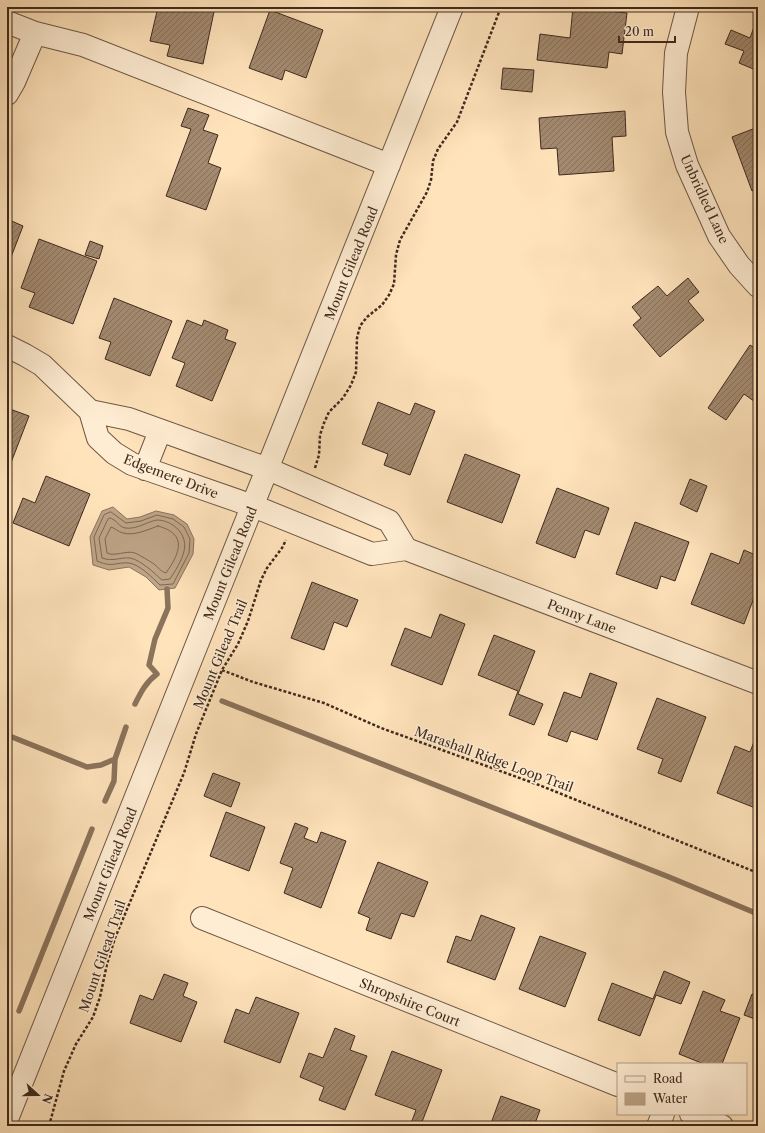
<svg xmlns="http://www.w3.org/2000/svg" width="765" height="1133" font-family="'Libre Caslon Text',serif">
  <defs>
    <pattern id="building-hatch" width="6" height="6" patternUnits="userSpaceOnUse"><rect width="6" height="6" fill="#a38a70"/><path d="M-1 1l2-2M0 6l6-6M5 7l2-2" fill="none" stroke="#86715b"/></pattern>
  </defs>
  <rect width="100%" height="100%" fill="#ffe3bb"/>
  <filter id="stains"><feTurbulence type="fractalNoise" baseFrequency=".005" numOctaves="4"/><feColorMatrix values="0 0 0 0 .2 0 0 0 0 .09 0 0 0 0 .02 0 0 0 .5 -.17"/></filter>
  <radialGradient id="worn" r=".72"><stop offset=".6" stop-color="#630" stop-opacity="0"/><stop offset="1" stop-color="#630" stop-opacity=".3"/></radialGradient>
  <path fill="#bea486" stroke="#8b735c" d="M113,507l14,12 13,-2 16,-6 18,4 13,9 7,15 -1,15 -18,34 -16,2 -13,-13 -17,-10 -20,3 -16,-5 -3,-28 12,-26z"/>
  <g fill="none" stroke-linecap="round" stroke-linejoin="round">
    <path stroke="#7e6752" stroke-width="1" d="M111,512l15,11 15,-2 16,-6 16,4 11,8 6,12 -1,14 -16,31 -13,1c-7,-7 -21,-21 -31,-22 -14,-1 -16,5 -32,-2l-3,-24 10,-22z
      M110,518c6,1 9,9 15,10 12,2 25,-8 33,-8 16,1 30,15 26,31 -2,10 -9,20 -14,28l-8,1c-8,-7 -21,-20 -32,-22 -10,-1 -17,4 -28,0l-3,-20 9,-19z
      M158,526c30,8 22,27 8,47 -5,-1 -8,-6 -12,-9 -6,-4 -13,-8 -19,-11 -9,-3 -20,4 -28,0l-2,-14 6,-12c4,1 7,5 12,6 11,3 24,-3 35,-7z"/>
    <path stroke="#8b735c" stroke-width="5.5" d="M222,701l447,176 89,37
      M135,704c6,-12 11,-22 22,-30l-8,-9 6,-26 13,-31 -1,-19
      M7,735l80,32 14,-2 14,-6
      M105,801l9,-20 1,-22 11,-32
      M19,1011l73,-182"/>
  </g>
  <path fill="url(#building-hatch)" stroke="#3f2a1e" d="M158,7h57l-12,57 -36,-8 3,-11 -20,-4z
    M573,7l54,6 -5,41 -13,-2 -2,16 -70,-8 3,-26 30,4z
    M270,10l53,20 -17,48 -21,-8 -3,10 -33,-12z
    M758,16v55l-19,-8 5,-12 -19,-7 6,-14 19,8z
    M503,68l31,2 -2,22 -31,-3z
    M188,108l21,7 -6,15 15,5 -10,28 13,5 -15,42 -40,-14 25,-67 -10,-3z
    M625,111l1,25 -14,1 2,34 -55,4 -2,-27 -16,1 -2,-31z
    M758,127v61l-6,3 -20,-54z
    M7,219l16,7 -15,39h-1z
    M39,239l58,22 -24,63 -44,-17 6,-14 -14,-5z
    M90,241l13,5 -4,13 -14,-4z
    M688,278l11,14 -11,9 16,19 -44,37 -27,-32 8,-7 -9,-11 26,-21 9,10z
    M114,298l58,23 -22,55 -45,-17 6,-17 -12,-4z
    M187,320l15,6 2,-6 24,10 -3,9 11,4 -24,58 -36,-15 9,-23 -13,-5z
    M750,345l8,5v54l-14,-10 -18,26 -18,-12z
    M378,402l32,13 5,-12 20,8 -25,64 -26,-10 4,-11 -26,-10z
    M7,408l22,8 -22,57z
    M465,454l55,21 -18,48 -55,-21z
    M46,476l44,18 -21,52 -56,-23 10,-25 12,5z
    M690,479l17,7 -10,26 -17,-8z
    M557,488l52,20 -10,27 -14,-5 -10,28 -39,-15z
    M635,522l54,20 -14,39 -14,-5 -4,13 -41,-15z
    M744,550l14,6v31l-14,37 -53,-20 20,-51 28,11z
    M312,582l46,18 -11,27 -13,-5 -10,28 -33,-12z
    M440,614l25,10 -23,61 -51,-20 14,-37 26,10z
    M494,635l41,16 -17,43 25,10 -9,21 -25,-10 9,-24 -40,-16z
    M590,673l27,10 -20,57 -26,-9 -4,11 -19,-7 16,-43 17,6z
    M657,698l49,19 -25,65 -23,-9 5,-14 -26,-10z
    M755,739l3,1v69l-41,-16 18,-47 15,6z
    M213,773l27,10 -9,24 -27,-11z
    M226,812l39,15 -16,44 -39,-15z
    M295,823l13,5 -4,10 13,5 4,-11 25,9 -25,67 -37,-15 9,-25 -13,-5z
    M378,862l50,20 -14,35 -13,-4 -10,26 -25,-9 4,-12 -12,-5z
    M481,915l34,13 -20,52 -48,-18 9,-26 15,5z
    M540,936l46,17 -21,54 -46,-18z
    M664,971l26,11 -9,22 -25,-9 -16,41 -42,-16 14,-37 41,16z
    M164,974l24,9 -5,13 14,6 -16,40 -51,-19 10,-28 13,5z
    M703,991l22,9 -5,11 20,7 -18,46h-18l-25,-10z
    M752,994l6,2v24l-14,-5z
    M256,997l43,16 -19,50 -56,-21 12,-33 13,5z
    M335,1028l20,8 -5,14 17,6 -22,54 -26,-10 5,-13 -24,-10 9,-24 14,5z
    M392,1051l50,19 -20,52 10,4h-22l6,-16 -41,-15z
    M501,1096l39,14 -6,16h-44z"/>
  <g fill="none" stroke-linecap="round" stroke-linejoin="round">
    <g stroke="#6f5845" stroke-width="24">
      <path id="minor" d="M688,7l-12,46 -2,39 3,40 10,33 32,71 20,29 19,21
        M7,22l28,11 48,12 306,120
        M7,94l7,-12 21,-49
        M7,346l18,9 17,10 48,46 39,8 139,50 121,52 17,28
        M90,411l8,27 16,15 18,11 121,42 119,48 34,-5 352,134
        M145,469l15,-38
        M202,918l416,167
        M691,1114l31,12
        M7,1119l445,-1112
        M658,1126l5,-12"/>
    </g>
    <path stroke="#3f2a1e" stroke-width="2.5" stroke-dasharray="3 2" stroke-linecap="butt" d="M315,468l4,-13 1,-20 4,-12 5,-11 14,-14 8,-13 5,-13 1,-34 3,-12 7,-9 15,-12 7,-10 5,-11 2,-29 4,-15 27,-48 4,-12 2,-19 5,-12 19,-27 44,-115
      M222,670l31,12 71,21 57,25 158,57 219,88
      M49,1126l15,-55 12,-27 17,-27 7,-20 7,-33 8,-26 69,-165 12,-39 26,-64 16,-26 10,-23 13,-41 6,-12 15,-20 4,-8"/>
    <use href="#minor" stroke="#ffedd3" stroke-width="22"/>
  </g>
  <g text-anchor="middle" dominant-baseline="central" stroke-width="3" stroke-linejoin="round" paint-order="stroke">
    <g font-size="13" fill="#3f2a1e" stroke="#ffedd3">
      <text transform="translate(705 199) rotate(65)">Unbridled Lane</text>
      <text transform="translate(351 263) rotate(-68)">Mount Gilead Road</text>
      <text transform="translate(171 476) rotate(21)">Edgemere Drive</text>
      <text transform="translate(230 563) rotate(-68)">Mount Gilead Road</text>
      <text transform="translate(582 616) rotate(21)">Penny Lane</text>
      <text transform="translate(220 654) rotate(-67)">Mount Gilead Trail</text>
      <text transform="translate(494 759) rotate(20)">Marashall Ridge Loop Trail</text>
      <text transform="translate(110 864) rotate(-68)">Mount Gilead Road</text>
      <text transform="translate(102 956) rotate(-71)">Mount Gilead Trail</text>
      <text transform="translate(410 1002) rotate(22)">Shropshire Court</text>
    </g>
  </g>
  <rect width="765" height="1133" fill="none" stroke="#ffe3bb" stroke-width="24"/>
  <rect x="8" y="8" width="749" height="1117" fill="none" stroke="#3f2a1e" stroke-width="2"/>
  <rect x="12" y="12" width="741" height="1109" fill="none" stroke="#3f2a1e"/>
  <rect x="617" y="1063" width="130" height="52" fill="#ffedd3" stroke="#b29f8b"/>
  <rect x="625" y="1076" width="20" height="6" fill="#ffedd3" stroke="#b29f8b"/>
  <text x="653" y="1083" font-size="12" fill="#3f2a1e">Road</text>
  <rect x="625" y="1093" width="20" height="12" fill="#bea486" stroke="#b29f8b"/>
  <text x="653" y="1103" font-size="12" fill="#3f2a1e">Water</text>
  <g transform="translate(38 1095) rotate(111)" stroke="#ffedd3" stroke-width="3" paint-order="stroke">
  <path d="M0-3L7 15L0 10L-7 15Z" fill="#3f2a1e"/>
  <text y="-6" font-size="11" font-weight="bold" text-anchor="middle" fill="#3f2a1e">N</text>
  </g>
  <path d="M619 36v6h56v-6" fill="none" stroke="#3f2a1e" stroke-width="2"/>
  <text x="625" y="36" font-size="12" fill="#3f2a1e" stroke="#ffedd3" stroke-width="3" paint-order="stroke">20 m</text>
  <rect width="100%" height="100%" filter="url(#stains)"/>
  <rect width="100%" height="100%" fill="url(#worn)"/>
</svg>
